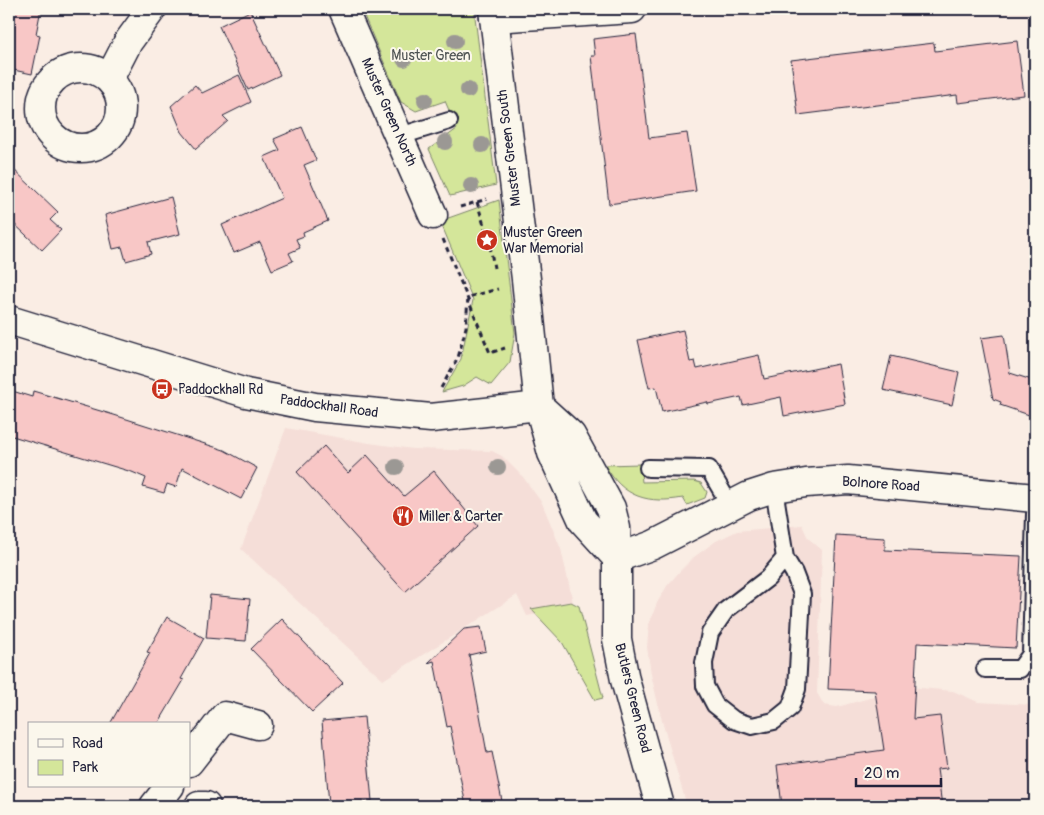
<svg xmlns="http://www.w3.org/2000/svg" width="1044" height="815" font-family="Pangolin,sans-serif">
  <rect width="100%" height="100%" fill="#faede4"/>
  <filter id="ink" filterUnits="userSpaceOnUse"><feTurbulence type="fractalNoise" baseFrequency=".02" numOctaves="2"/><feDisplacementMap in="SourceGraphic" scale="10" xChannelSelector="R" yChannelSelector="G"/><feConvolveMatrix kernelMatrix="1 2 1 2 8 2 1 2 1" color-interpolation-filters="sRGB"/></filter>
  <g filter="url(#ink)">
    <path fill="#f5ded8" d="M286,428l83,15 44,6 79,2 10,5 21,21 19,26 19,46 13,58 -47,9 -10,-21 -134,85 -142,-131z
      M802,525l6,13 14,12 -5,143 7,12 13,2 73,-20 43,4 25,11 57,3v101h-348l-25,-85 -11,-47 -4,-27 2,-23 8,-21 10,-17 13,-15 14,-14 22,-16 21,-10z"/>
    <path fill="#d4e69a" stroke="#7b846a" d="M361,9h113l22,176 -46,11 -21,-47 28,-20 -12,-28 -29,10 -15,-9z
      M499,200l16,133 -5,29 -19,23 -14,-8 -14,9 -21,6 19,-33 12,-59 -33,-79z
      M640,464l2,18 52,-1 7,2 6,9 -2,6 -18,7 -4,-7c-34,6 -60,0 -78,-33z
      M571,602l8,4 24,92 -8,2 -33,-58 -31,-33z"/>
    <path fill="#f8c7c6" stroke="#22223b" d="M9,9h32l-5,25 4,1 -8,39 -23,-5z
      M250,11l30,64 -32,15 -29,-64z
      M636,34l13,104 38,-5 9,58 -87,13 -18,-148h4l-2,-17z
      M1017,41l7,54 -66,8 -1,-8 -159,20 -7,-55 143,-17 1,8z
      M239,75l12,27 -28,14 5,5 -32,28 -14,-17 -11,-26 24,-21 7,8z
      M302,127l14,33 -12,5 24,56 -25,11 1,4 -8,3 4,9 -11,5 4,8 -21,9 -12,-28 -26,11 -12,-28 60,-27 -18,-41 16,-7 -6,-11z
      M9,165l49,47 -8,8 11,10 -19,20 -33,-31z
      M171,197l9,37 -32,8 3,12 -25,7 -4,-14 -9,2 -8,-34z
      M683,330l7,32 5,-1 2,8 62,-14 5,24 74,-15 7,40 -61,12 -3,-19 -38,8 -2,-8 -33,7 -1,-2 -45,10 -6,-25 -7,1 -11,-48z
      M1004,335l6,38 25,8v36l-35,-12 1,-3 -8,-3 -12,-61z
      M891,356l68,16 -7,33 -69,-15z
      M9,390l23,7 1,-6 81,24 110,35 33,18 -16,31 -59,-31 -6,19 -9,-3 -3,9 -21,-6 3,-9 -14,-6 -123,-37z
      M324,446l24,27 19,-18 37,41 30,-25 44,55 -73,66 -108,-120z
      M836,535l49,3v12l136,6 -5,92 -99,-5 -4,76 27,-3 7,52 -10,1 5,37h-160l-5,-41 107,-15 -9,-59 -47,-2z
      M210,595l40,4 -4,42 -40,-3z
      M167,617l37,21 -23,41 3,1 -26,44h-48l40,-71 -3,-1z
      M282,619l61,64 -31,29 -61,-63z
      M481,627l5,24 -17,4 18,98 5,-1 11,54h-37l-16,-80 -3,1 -13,-66 -6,2 36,-34z
      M364,717l8,84 -43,3 -7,-83z"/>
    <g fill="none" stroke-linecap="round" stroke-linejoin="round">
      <g stroke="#22223b" stroke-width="20">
        <path id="service" d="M400,136l49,-15
          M648,468l61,1 21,36
          M774,488l11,70 9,15 8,21 -5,95 -7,19 -16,13 -22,5 -18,-6 -19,-15 -10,-19 -1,-23 6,-30 16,-23 42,-32 17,-20
          M985,669h35l11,-15 4,-140"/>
      </g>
      <g stroke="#22223b" stroke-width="31">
        <path id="minor" d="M343,9l90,206
          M494,18l138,-9
          M41 108a40 40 0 1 1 80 0a40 40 0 1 1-80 0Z
          M109,79l19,-37 24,-33
          M617,558l36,-13 96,-49 25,-8 32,-5 42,-3 187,18
          M189,762l36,-46 33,9
          M154,806l16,-20
          M199,806h7"/>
      </g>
      <g stroke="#22223b" stroke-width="31">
        <path id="tertiary" d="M9,320l237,73 69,14 116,11 108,-12"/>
      </g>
      <g stroke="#22223b" stroke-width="31">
        <path id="secondary" d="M493,9l33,270 13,127 13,47 31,68 34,37
          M539,406l32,29 40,73 5,20 1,30v81l8,41 35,126"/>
      </g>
      <path stroke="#22223b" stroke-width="3" stroke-dasharray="5 4" stroke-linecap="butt" d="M477,202l9,30
        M460,207l27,-8
        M443,239l47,114 15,-5
        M490,246l4,22
        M441,388l17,-30 8,-31 2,-30 30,-8"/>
      <use href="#service" stroke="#fbf7ec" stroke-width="16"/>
      <use href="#minor" stroke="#fbf7ec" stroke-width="28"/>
      <use href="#tertiary" stroke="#fbf7ec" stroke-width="28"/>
      <use href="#secondary" stroke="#fbf7ec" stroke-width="28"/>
    </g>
    <g fill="#9b9894">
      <circle cx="455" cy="41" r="8"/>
      <circle cx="404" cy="59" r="8"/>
      <circle cx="468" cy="90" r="8"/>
      <circle cx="425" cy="100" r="8"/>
      <circle cx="445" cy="142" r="8"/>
      <circle cx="482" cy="145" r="8"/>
      <circle cx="471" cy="186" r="8"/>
      <circle cx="396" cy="467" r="8"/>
      <circle cx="498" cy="467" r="8"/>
    </g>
  </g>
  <defs>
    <g id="sight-disc" transform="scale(1.125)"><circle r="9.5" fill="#c8321e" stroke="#fbf7ec"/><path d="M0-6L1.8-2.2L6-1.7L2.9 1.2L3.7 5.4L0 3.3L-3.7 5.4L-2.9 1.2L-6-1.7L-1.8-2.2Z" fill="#fff"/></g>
    <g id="bus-disc" transform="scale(1.125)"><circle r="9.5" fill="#c8321e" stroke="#fbf7ec"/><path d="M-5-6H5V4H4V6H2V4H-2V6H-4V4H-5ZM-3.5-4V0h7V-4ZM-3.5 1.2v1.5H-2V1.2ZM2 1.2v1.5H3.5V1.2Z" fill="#fff"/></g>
    <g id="restaurant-disc" transform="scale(1.125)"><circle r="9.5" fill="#c8321e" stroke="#fbf7ec"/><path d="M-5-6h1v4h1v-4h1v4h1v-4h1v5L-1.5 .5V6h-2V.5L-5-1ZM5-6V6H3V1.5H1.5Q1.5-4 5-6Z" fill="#fff"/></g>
  </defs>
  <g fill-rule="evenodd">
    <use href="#sight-disc" x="487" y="240"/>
    <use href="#bus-disc" x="162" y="389"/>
    <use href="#restaurant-disc" x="403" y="516"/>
  </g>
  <g text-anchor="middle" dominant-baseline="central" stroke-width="4" stroke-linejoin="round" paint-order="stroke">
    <g font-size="14" fill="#4e5353" stroke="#fbf7ec">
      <text x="431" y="55">Muster Green</text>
    </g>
    <g font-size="14" fill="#22223b" stroke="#fbf7ec">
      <text transform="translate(389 112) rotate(66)">Muster Green North</text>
      <text transform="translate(509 148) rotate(-97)">Muster Green South</text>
      <text transform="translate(329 406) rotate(8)">Paddockhall Road</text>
      <text transform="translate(881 484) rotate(4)">Bolnore Road</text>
      <text transform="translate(633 698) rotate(76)">Butlers Green Road</text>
    </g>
    <g font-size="14" fill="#22223b" stroke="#fbf7ec" text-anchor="start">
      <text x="503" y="232">Muster Green<tspan x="503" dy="16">War Memorial</tspan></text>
      <text x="178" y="389">Paddockhall Rd</text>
      <text x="419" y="516">Miller &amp; Carter</text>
    </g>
  </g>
  <rect width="1044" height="815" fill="none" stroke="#fbf7ec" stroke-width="30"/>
  <rect x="15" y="15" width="1014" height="785" fill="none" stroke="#22223b" stroke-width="2" filter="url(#ink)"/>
  <rect x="28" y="722" width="162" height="65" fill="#fbf7ec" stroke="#a4a2a5"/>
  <rect x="38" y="739" width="25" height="8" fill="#fbf7ec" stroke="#a4a2a5"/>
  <text x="72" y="748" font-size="15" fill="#22223b">Road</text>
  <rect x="38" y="760" width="25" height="15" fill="#d4e69a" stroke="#a4a2a5"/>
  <text x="72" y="772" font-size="15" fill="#22223b">Park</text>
  <path d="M856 778v8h85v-8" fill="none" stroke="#22223b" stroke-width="2.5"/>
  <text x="864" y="778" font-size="15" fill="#22223b" stroke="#fbf7ec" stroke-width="4" paint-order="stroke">20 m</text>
</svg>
